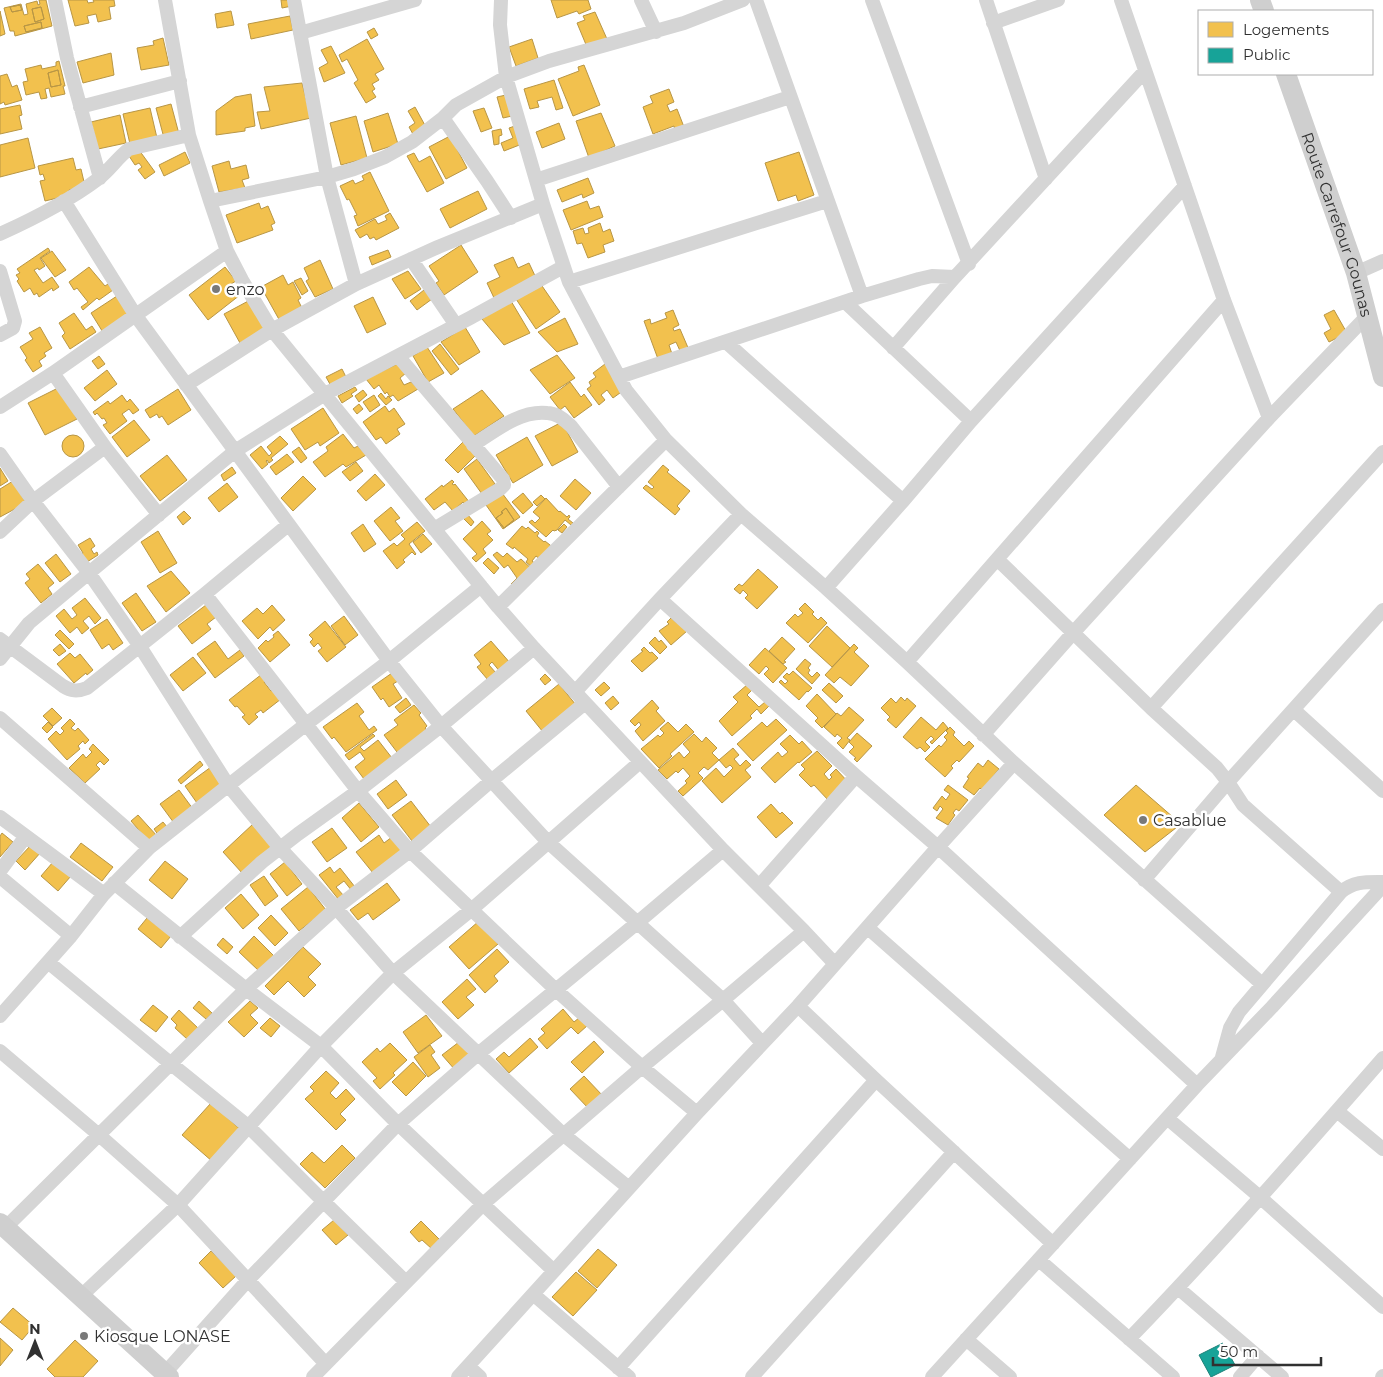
<svg xmlns="http://www.w3.org/2000/svg" width="1383" height="1377" font-family="Montserrat,sans-serif">
  <rect width="100%" height="100%" fill="#fff"/>
  <path fill="#f2c14e" stroke="#b89645" fill-rule="evenodd" d="M39,0h7l6,26 -37,10 -1,-5h-4l-6,-23 17,-4 3,11 4,-1 -2,-10 11,-3 1,4 2,-1zM20,5l2,5 -10,2 -2,-5zM41,7l3,12 -9,3 -3,-13zM41,22l1,6 -16,4 -2,-6z
    M68,0h19l1,3 6,-1 -1,-2h21l1,6 -6,1 2,12 -13,3 -2,-8 -9,2 2,7 -14,3z
    M281,0h10l1,6 -10,2z
    M551,0h37l3,9 -12,5 -2,-3 -20,7z
    M20,5l2,5 -10,2 -2,-5z
    M41,7l3,12 -9,3 -3,-13z
    M0,11l5,23 -5,2z
    M231,11l3,14 -17,3 -2,-14z
    M595,12l12,27 -20,8 -10,-24 8,-3 -2,-4z
    M290,16l3,14 -42,9 -3,-15z
    M41,22l1,6 -16,4 -2,-6z
    M374,28l4,7 -7,4 -4,-7z
    M163,38l6,27 -28,5 -4,-22 17,-3 -1,-4z
    M367,39l17,30 -9,5 4,6 -7,4 3,5 -3,2 4,6 -10,6 -12,-20 4,-3 -11,-21 -5,3 -3,-7z
    M532,39l6,19 -22,8 -7,-19z
    M331,46l14,27 -21,9 -5,-14 9,-5 -7,-13z
    M111,53l3,22 -31,8 -6,-21z
    M59,61l6,25h-2l2,8 -14,3 -2,-9 -4,1 2,9 -6,1 -2,-7 -13,3 -3,-13 5,-1 -3,-12 16,-4 1,4 14,-3v-4zM58,70l3,15 -10,2 -3,-14z
    M584,65l16,40 -27,11 -15,-37 21,-8 -1,-4z
    M58,70l3,15 -10,2 -3,-14z
    M7,74l5,13 5,-2 5,15 -17,5 -1,-3 -4,2v-28z
    M554,80l9,28 -7,2 -4,-13 -15,4 2,6 -9,2 -6,-20z
    M302,83l9,35 -50,11 -4,-17 13,-1 -6,-24z
    M669,89l5,13 -7,3 3,7 7,-3 7,18 -9,4 -1,-5 -21,8 -10,-27 10,-4 -3,-7z
    M251,94l4,32 -10,2v3l-29,4v-24l19,-14z
    M506,95l6,21 -9,2 -6,-21z
    M171,104l8,30 -15,4 -8,-30z
    M20,105l2,10 -3,1 3,13 -22,5v-25z
    M415,107l12,22 -13,7 -5,-9 6,-4 -7,-12z
    M150,108l7,30 -27,6 -7,-30z
    M484,108l8,20 -11,4 -8,-21z
    M388,113l10,31 -25,8 -9,-31z
    M601,113l14,33 -26,12 -13,-37z
    M120,115l6,28 -28,6 -7,-27z
    M356,116l11,42 -26,7 -11,-42z
    M559,123l6,16 -23,9 -6,-16z
    M515,126l7,18 -18,7 -3,-8 12,-5 -4,-10z
    M501,129l1,6 -3,1v8l-5,1 -2,-14z
    M450,136l17,32 -21,11 -17,-32z
    M28,138l7,30 -35,9v-32z
    M139,150l16,22 -10,7 -7,-9 4,-3 -3,-4 -4,2 -6,-9z
    M185,152l5,11 -26,13 -5,-11z
    M799,152l15,43 -16,6 -2,-6 -18,6 -13,-38z
    M414,153l5,9 11,-6 14,27 -17,9 -20,-36z
    M73,158l3,12 5,-1 4,17 -16,4 1,5 -25,6 -5,-20 5,-1 -2,-6 -3,1 -2,-9z
    M229,161l2,8 15,-4 3,13 -7,2 3,8 -26,4 -7,-26z
    M370,172l19,39 -31,15 -4,-10 3,-1 -8,-16 -2,1 -7,-14 13,-6 2,4 9,-4 -2,-4z
    M588,178l6,15 -11,5 -1,-4 -20,8 -5,-12z
    M478,191l9,18 -37,19 -10,-19z
    M587,201l3,8 9,-3 4,11 -32,13 -8,-20z
    M259,203l2,6 7,-3 7,17 -4,2 2,5 -36,13 -11,-28z
    M390,213l9,15 -23,12 -2,-3 -4,2 -3,-5 -7,4 -5,-8 20,-11 3,5 9,-4 -2,-4z
    M600,223l3,9 7,-3 4,12 -11,4 2,7 -17,6 -6,-15 -5,1 -4,-13 10,-3 2,6 4,-1 -1,-5z
    M461,245l17,27 -34,23 -8,-12 3,-2 -10,-15z
    M48,248l2,3 -10,7 5,8 -6,4 -1,-2 -4,2 9,13 9,-6 7,10 -6,4 -1,-3 -13,9 -2,-4 -3,2 -4,-7 -6,4 -7,-11 2,-2 -3,-4 4,-2 -3,-4z
    M388,250l3,7 -19,8 -3,-8z
    M52,251l14,19 -11,7 -14,-19z
    M513,257l5,11 11,-5 8,17 -42,20 -8,-17 13,-6 -6,-12z
    M320,260l13,29 -18,8 -9,-16 3,-2 -5,-11z
    M89,267l16,19 3,-2 5,6 -14,10 -2,-2 -14,12 -2,-3 7,-5 -11,-14 -3,2 -5,-8z
    M225,267l11,14 -5,3 9,11 -32,25 -19,-25z
    M408,271l13,18 -16,10 -13,-20z
    M283,275l5,10 5,-3 8,16 -3,2 5,10 -22,13 -20,-36z
    M301,278l7,13 -6,4 -8,-14z
    M540,283l20,29 -24,17 -20,-30z
    M424,290l8,9 -15,11 -7,-9z
    M117,296l13,21 -26,17 -13,-21z
    M373,297l13,27 -19,9 -13,-27z
    M252,299l16,29 -28,15 -16,-29z
    M511,301l19,32 -26,12 -22,-26z
    M673,310l6,15 -6,3 1,3 6,-2 9,21 -8,3 -5,-11 -7,3 3,9 -14,5 -14,-38 6,-2 1,5 16,-6 -2,-5z
    M1334,310l13,23 -18,9 -5,-9 7,-4 -7,-14z
    M74,313l12,17 6,-4 4,6 -26,17 -8,-13 3,-3 -6,-10z
    M565,318l13,26 -21,8 -19,-20z
    M40,327l12,21 -8,5 2,3 -7,5 3,5 -9,6 -8,-12 2,-2 -7,-11 13,-8 -4,-6z
    M465,327l15,25 -21,13 -18,-23z
    M440,344l19,25 -8,6 -19,-24z
    M427,347l17,26 -16,9 -15,-26z
    M557,355l18,23 -25,16 -20,-24z
    M99,356l6,8 -7,5 -6,-8z
    M397,364l9,9 -6,5 4,7 7,-3 7,7 -20,12 -5,-6 -3,2 -3,-5 -2,2 -6,-9 -5,4 -8,-10z
    M605,364l19,26 -11,8 -6,-8 -6,5 4,5 -6,5 -12,-16 4,-3 -2,-4 7,-5 -3,-4z
    M342,369l5,10 -16,7 -5,-9z
    M107,370l10,14 -22,17 -11,-13z
    M570,382l11,15 3,-3 8,11 -18,13 -9,-12 -5,4 -10,-13z
    M60,387l17,32 -32,16 -17,-32z
    M355,387l2,3 -6,4 2,2 -11,7 -4,-7z
    M178,389l13,21 -23,15 -6,-9 -3,2 -2,-4 -7,4 -5,-8z
    M363,390l4,5 -8,7 -4,-6z
    M482,390l22,26 -30,20 -21,-27z
    M381,393l5,6 2,-3 4,4 -6,5 -8,-9z
    M122,395l5,7 3,-3 9,11 -6,4 -4,-5 -7,5 5,7 -17,13 -7,-9 4,-2 -3,-5 -2,1 -5,-6 -2,2 -2,-3 15,-11 2,3z
    M374,395l6,10 -10,7 -7,-10z
    M359,404l4,5 -6,5 -4,-5z
    M385,406l4,6 5,-4 11,16 -8,5 3,5 -14,10 -5,-7 -5,3 -13,-18z
    M323,408l16,25 -19,13 -2,-4 -13,8 -14,-21z
    M134,420l16,20 -23,17 -15,-20z
    M562,422l16,30 -26,14 -17,-30z
    M343,434l11,14 4,-2 8,9 -20,12 -3,-3 -18,13 -12,-15 15,-11 -2,-4z
    M62 446a11 11 0 1 1 22 0a11 11 0 1 1-22 0Z
    M280,436l8,8 -17,14 2,2 -4,3 -2,-3 -1,1 2,3 -6,5 -12,-14 11,-9 8,10 3,-3 -5,-6z
    M527,437l16,28 -30,18 -17,-28z
    M463,442l13,13 -18,18 -13,-13z
    M299,447l8,11 -6,5 -9,-11z
    M287,454l7,8 -18,13 -6,-8z
    M167,455l20,25 -27,21 -20,-25z
    M477,459l18,25 -13,10 -18,-25z
    M356,462l7,9 -13,10 -8,-9z
    M663,465l6,5 -2,2 23,19 -13,15 3,3 -5,6 -32,-27 3,-3 6,4 2,-2 -6,-5z
    M232,467l4,6 -12,8 -3,-6z
    M0,468l8,13 -8,5z
    M375,474l10,11 -19,16 -9,-10z
    M303,476l13,13 -23,22 -12,-13z
    M575,479l16,14 -15,17 -16,-14z
    M452,480l2,2 -2,2 2,1 1,-1 15,19 -4,3 -3,-4 -10,9 -8,-9 -11,8 -9,-11 17,-14 1,2z
    M13,481l13,22 -26,14v-28z
    M227,483l11,14 -19,15 -11,-14z
    M502,493l18,24 -17,12 -17,-24zM506,508l8,12 -10,8 -8,-10 7,-5 -2,-1z
    M523,493l10,12 -10,9 -11,-12z
    M541,495l4,4 -8,7 -4,-4z
    M546,498l13,14 1,-1 7,6 2,-2 1,2 -2,2 5,4 -2,2 -6,-5 -8,10 -3,1 -1,-1 -7,7 -17,-15 3,-2 3,3 5,-5 -7,-6z
    M391,507l9,11 -5,3 8,10 -13,10 -16,-20z
    M506,508l8,12 -10,8 -8,-10 7,-5 -2,-1z
    M184,511l7,7 -8,7 -6,-8z
    M467,514l7,8 -3,4 -8,-8z
    M482,521l9,10 -4,3 6,6 -10,9 3,4 -10,9 -4,-4 5,-4 -14,-15z
    M417,522l8,9 -16,13 7,10 -1,1 -3,-3 -9,8 2,2 -8,7 -14,-18 11,-8 3,3 8,-7 -4,-4z
    M363,524l13,20 -12,8 -13,-19z
    M564,524l3,3 -5,6 -4,-3z
    M522,526l4,3 2,-2 7,6 2,-2 2,2 -2,3 7,6 1,-1 10,8 -11,13 -8,-6 -4,5 5,4 -3,4 -8,-7 2,-3 -14,-12 -1,2 -7,-5z
    M158,531l19,32 -17,10 -19,-31z
    M423,534l9,10 -11,9 -8,-11z
    M90,538l5,8 -4,3 3,5 3,-2 1,3 -11,7 -5,-8 1,-1 -5,-8z
    M497,552l6,5 4,-4 10,9 4,-3 13,12 -14,13h-9l6,-6 -9,-13 -4,3 -11,-13z
    M56,554l15,20 -11,8 -15,-19z
    M488,558l11,10 -5,6 -11,-11z
    M38,564l16,19 -6,5 4,6 -11,9 -16,-20 5,-4 -4,-5z
    M758,569l20,18 -21,22 -12,-11 3,-3 -5,-5 -3,4 -6,-5 5,-5 3,2z
    M171,571l19,22 -24,19 -19,-26z
    M136,593l20,29 -14,9 -20,-28z
    M85,598l16,20 -6,6 -6,-8 -6,5 6,7 -7,6 -5,-7 -7,6 -14,-17 8,-7 8,10 5,-4 -5,-7z
    M805,603l9,9 -2,2 6,6 3,-3 6,6 -19,20 -22,-20 9,-9 3,3 5,-4 -4,-4z
    M206,605l10,12 -9,7 4,5 -19,15 -14,-18z
    M272,605l13,15 -12,11 -3,-4 -12,12 -16,-18 15,-13 6,6z
    M344,616l14,19 -13,10 -14,-19z
    M671,618l6,5 1,-1 9,9 -16,14 -12,-14 10,-7 -2,-2z
    M107,619l16,24 -10,7 -4,-6 -7,5 -12,-19z
    M325,621l21,26 -19,15 -9,-11 4,-3 -4,-5 -4,4 -4,-5 3,-3 -4,-4z
    M827,626l23,22 -18,19 -23,-21z
    M60,630l14,14 -5,5 -14,-14z
    M278,631l12,14 -20,17 -12,-14 8,-8 2,2 6,-5 -1,-2z
    M655,637l4,5 2,-2 6,7 -7,7 -11,-11z
    M782,637l13,12 -11,12 2,1 -3,2 -14,-13z
    M215,641l13,18 12,-9 4,6 -29,22 -18,-24z
    M491,641l20,23 -10,9 -9,-11 -3,3 7,8 -8,7 -11,-13 4,-3 -7,-9z
    M60,644l6,7 -7,5 -6,-6z
    M854,644l4,4 -4,4 15,14 -18,20 -11,-9 -6,6 -9,-8z
    M644,647l6,6 2,-1 6,6 -16,14 -11,-11 12,-10 -2,-1z
    M765,648l22,20 -14,15 -9,-9 5,-5 -3,-3 -7,8 -10,-9z
    M70,653l5,5 5,-4 13,16 -6,5 -1,-2 -12,10 -17,-19z
    M193,657l13,16 -23,18 -13,-16z
    M805,659l6,5 -3,4 2,2 -2,3 4,4 5,-5 3,3 -8,9 -16,-15z
    M793,671l19,17 -4,4 -1,-1 -8,9 -20,-18 2,-2 4,4 3,-3 -5,-4 4,-4 2,2z
    M392,673l6,8 -5,3 9,14 -13,9 -6,-9 -2,2 -9,-13z
    M262,674l5,6 -3,2 7,9 3,-2 7,10 -18,14 -2,-3 -6,4 3,3 -9,8 -7,-8 3,-2 -8,-9 -2,1 -6,-7z
    M545,674l6,6 -6,5 -5,-6z
    M604,682l6,6 -9,8 -6,-6z
    M829,683l14,13 -7,7 -14,-13z
    M559,684l17,21 -33,27 -17,-21z
    M748,684l5,5 -6,6 12,12 6,-5 4,4 -8,8 -4,-5 -7,7 2,2 -20,18 -13,-15 19,-19 -5,-5z
    M817,694l19,20 -14,14 -7,-7 3,-3 -12,-12z
    M613,696l6,7 -8,7 -6,-7z
    M901,697l4,4 2,-3 9,8 -20,22 -9,-8 3,-3 -9,-9 10,-10 5,5z
    M406,698l5,7 -11,8 -5,-6z
    M652,700l7,8 -3,3 9,10 -22,20 -8,-10 6,-6 -2,-3 -4,4 -5,-5z
    M357,703l7,9 -5,4 10,14 5,-4 3,4 -31,22 -12,-15 -2,2 -9,-12z
    M414,705l7,8 -2,2 8,11 -2,2 4,6 -29,22 -16,-21 14,-10 -4,-5z
    M849,707l15,13 -17,18 3,2 -7,9 -6,-6 5,-5 -5,-4 -2,3 -11,-10 13,-14 4,3z
    M52,708l10,10 -9,8 -10,-10z
    M921,717l15,13 7,-8 5,6 -16,16 -2,-2 4,-3 -3,-3 -6,6 5,5 -5,5 -5,-5 -3,2 -14,-12z
    M70,719l5,5 -4,4 4,3 3,-3 11,12 -4,4 -2,-3 -5,5 2,3 -13,11 -19,-21 8,-8 4,4 4,-4 -3,-3z
    M776,719l11,11 -34,31 -16,-17 25,-22 5,5z
    M48,722l5,5 -6,6 -5,-5z
    M668,722l10,10 8,-8 8,8 -24,22 2,2 -13,12 -18,-19 17,-14 2,2 4,-4 -4,-4z
    M950,727l5,5 -2,3 11,11 5,-5 5,5 -15,16 -2,-2 -6,6 2,2 -8,9 -20,-18 14,-14 2,2 6,-7 -3,-3 4,-4 -2,-2z
    M857,733l15,13 -15,16 -3,-3 2,-1 -7,-6 5,-5 -5,-5z
    M373,734l2,2 -15,11 4,4 14,-11 14,18 -28,21 -9,-12 10,-8 -5,-7 -11,8 -4,-5z
    M694,734l8,8 4,-5 11,11 -5,5 7,7 -11,10 -4,-3 -6,6 5,5 -20,18 -5,-5 9,-8 -2,-2 5,-5 -7,-8 -5,5 -2,-2 -9,8 -9,-9 21,-18 5,6 6,-6 -7,-8z
    M790,735l9,9 3,-3 10,11 -13,11 -1,-1 -23,21 -14,-15 17,-16 4,5 6,-5 -8,-8z
    M93,744l16,16 -5,5 -4,-4 -4,4 4,4 -15,14 -16,-15 14,-14 3,4 6,-6 -3,-3z
    M733,748l6,7 -5,4 6,7 6,-6 5,5 -6,5 6,7 -29,26 -20,-22 14,-13 8,9 9,-9 -3,-3 -4,3 -7,-8z
    M817,751l15,15 -8,8 5,6 3,-3 -2,-2 6,-6 13,14 -20,18 -15,-16 -3,2 -12,-12 6,-6 -4,-4z
    M988,760l11,9 -17,21 -2,-2 -6,7 -11,-8 6,-9 -2,-1 11,-14 5,4z
    M200,761l3,4 -22,19 -3,-4z
    M211,767l13,17 -27,19 -12,-17z
    M396,780l11,15 -19,14 -11,-15z
    M948,785l20,15 -9,11 -3,-2 -3,4 2,2 -7,10 -12,-7 7,-9 -3,-3 -3,5 -4,-3 9,-12 4,4 4,-6 -6,-4z
    M1136,785l45,39 -36,28 -41,-37z
    M179,790l14,19 -19,14 -14,-19z
    M411,801l20,26 -19,14 -20,-26z
    M359,803l20,24 -18,15 -19,-24z
    M771,804l9,10 2,-2 11,11 -17,15 -19,-21z
    M138,815l20,22 -8,6 -19,-22z
    M163,822l5,6 -9,8 -5,-7z
    M253,824l21,23 -31,27 -20,-22z
    M332,828l15,20 -20,14 -15,-20z
    M2,833l11,9 -13,15v-21z
    M379,835l5,8 8,-6 10,14 -29,22 -17,-21z
    M81,843l32,24 -11,14 -32,-24z
    M32,844l9,8 -16,18 -9,-9z
    M165,861l23,18 -16,20 -23,-19z
    M53,862l18,14 -13,15 -17,-15z
    M285,862l17,22 -15,12 -17,-22z
    M330,867l4,6 6,-5 15,19 -3,4 -8,-10 -8,6 8,9 -5,4 -20,-25z
    M264,876l14,20 -13,10 -15,-21z
    M387,883l13,17 -27,20 -5,-7 -10,7 -8,-10z
    M308,887l18,23 -27,21 -18,-22z
    M241,894l18,21 -16,14 -18,-21z
    M271,915l17,18 -13,13 -17,-18z
    M147,918l24,18 -10,12 -23,-19z
    M479,921l19,23 -29,25 -20,-22z
    M254,936l20,20 -15,15 -20,-19z
    M223,938l10,9 -6,7 -10,-9z
    M303,947l18,17 -13,13 8,8 -12,12 -16,-16 -14,14 -9,-9z
    M497,949l12,13 -15,14 4,5 -13,12 -16,-18z
    M467,979l9,10 -10,8 8,8 -16,14 -16,-17z
    M199,1001l13,12 -6,6 -13,-11z
    M250,1001l8,7 -8,7 8,8 -14,14 -16,-15z
    M153,1005l15,12 -12,15 -16,-12z
    M563,1009l11,13 6,-5 8,8 -10,9 -7,-7 -24,22 -9,-10 7,-6 -4,-4z
    M179,1010l19,18 -11,11 -12,-11 2,-3 -6,-6z
    M426,1015l16,21 -24,17 -15,-21z
    M270,1018l10,8 -9,11 -11,-9z
    M530,1038l8,9 -29,26 -13,-14 8,-7 5,5z
    M594,1041l10,11 -22,21 -11,-11z
    M459,1042l14,16 -17,13 -14,-16z
    M390,1043l17,17 -14,13 2,2 -15,14 -7,-8 4,-3 -15,-16 15,-14 3,4z
    M430,1045l5,7 -4,3 9,13 -12,9 -14,-20z
    M413,1062l13,14 -20,20 -14,-14z
    M326,1071l13,12 -9,10 6,6 10,-10 9,10 -15,15 6,6 -10,10 -31,-31 9,-8 -4,-4z
    M584,1076l19,20 -14,13 -19,-20z
    M211,1103l31,28 -29,31 -31,-27z
    M342,1145l13,13 -30,30 -25,-24 12,-12 12,11z
    M334,1220l14,15 -12,10 -14,-15z
    M421,1221l19,19 -8,9 -10,-9 -3,2 -9,-10z
    M598,1249l19,16 -20,23 -19,-17z
    M211,1251l25,25 -13,12 -24,-25z
    M576,1272l21,18 -24,26 -21,-19z
    M13,1308l21,18 -12,14 -22,-18z
    M0,1338l13,12 -13,16z
    M75,1340l23,21 -15,16h-28l-8,-8z"/>
  <path fill="#17a398" stroke="#1f8179" d="M1223,1343l12,22 -24,12 -12,-22z"/>
  <g fill="none" stroke-linecap="round" stroke-linejoin="round">
    <path stroke="#d5d5d5" stroke-width="14" d="M55,0l12,58 33,120
      M165,0l24,135 21,66 17,50 15,29 30,50 226,277 36,41 189,202 81,81 31,33
      M294,0l33,177 29,107
      M501,0l-1,25 6,52 37,127 26,78 57,108 40,50 75,74 85,74 81,74 107,101 248,221
      M641,0l15,32
      M756,0l106,296
      M872,0l97,264
      M986,0l60,179
      M1121,0l103,300 45,118
      M993,23l65,-23
      M300,33l115,-33
      M80,107l100,-26
      M443,118l44,63 24,37
      M536,180l254,-83
      M64,201l72,115 253,345 52,65 107,116 175,158 39,43
      M210,201l117,-24 27,-8 31,-12 27,-15 31,-24 13,-13 50,-28 43,-16 135,-38 59,-23
      M0,234c33,-15 69,-33 98,-55 12,-9 19,-21 31,-30l60,-14
      M411,259l45,66
      M0,271l15,50 -2,7 -13,7
      M1356,273l27,-12
      M569,282l258,-81
      M845,302l126,119
      M726,342l177,159
      M893,348l62,-71 190,-206
      M398,356l105,123 1,6 -4,4 -66,40
      M53,373l52,74 54,68
      M619,377l243,-81 57,-17 13,-3 23,1
      M186,385l86,-55 84,-46 82,-37 105,-43
      M0,407l53,-34 174,-122
      M473,445c22,-14 47,-35 74,-32 10,0 17,7 24,13l48,61
      M0,454l33,47 56,72 50,72 89,140 52,63 56,60 57,65 171,162 65,53
      M0,532l33,-31 72,-54
      M998,560l153,148 66,60 11,14 15,23 98,87
      M826,588l77,-87 68,-80 214,-235
      M205,594l153,197 52,60 146,139 86,77 55,46
      M660,599l196,177 82,71 259,238
      M498,607l168,-167
      M0,639l63,47c8,5 14,6 24,2l118,-94 83,-69
      M0,659l29,-36 206,-172 90,-57 145,-76 93,-51
      M907,662l317,-362
      M575,692l85,-93 81,-85
      M1151,708l232,-256
      M1294,710l89,81
      M0,718l149,130
      M983,735l90,-102 196,-215 98,-102
      M0,817l104,77
      M0,871l26,-35
      M0,877l71,59
      M1144,880l84,-98 155,-172
      M114,883l132,106 75,57 77,78 156,147
      M759,886l97,-110
      M868,928l262,231
      M180,937l82,-75 36,-28 60,-43 83,-65 93,-78
      M48,962l122,101 79,64 75,75 82,80
      M798,1006l78,74 177,164
      M0,1016l71,-80 33,-42 45,-46 156,-123 84,-64 92,-75
      M0,1051l99,84 79,70 148,159
      M1222,1057l8,-29 9,-16 102,-120c13,-11 26,-10 42,-10
      M1337,1111l46,38
      M1167,1118l94,80 122,109
      M5,1228l241,-239 90,-81 74,-57 81,-70 94,-78
      M1039,1260l134,117
      M1178,1288l104,89
      M533,1294l96,83
      M81,1296l97,-91 143,-159 72,-73 78,-63 169,-148
      M966,1339l44,38
      M1129,1339c88,-91 171,-186 254,-281
      M468,1366l12,11
      M618,1368l258,-288
      M165,1373l83,-93 150,-156 80,-70 159,-131 86,-73
      M313,1377l170,-173 159,-137 81,-67 81,-69
      M458,1377l239,-264 101,-107 140,-159 76,-84
      M752,1377l202,-225
      M932,1377l265,-292 75,-78 111,-121
      M1240,1377l18,-21
      M1382,1377l1,-1"/>
    <g stroke="#cfcfcf" stroke-width="20">
      <path d="M1260,0l4,11"/>
      <path id="s1" d="M1286,74l70,199 27,104"/>
      <path d="M0,1223l169,154"/>
    </g>
  </g>
  <g fill="#797979" stroke="#fff" stroke-width="2">
    <circle cx="216" cy="289" r="5"/>
    <circle cx="1143" cy="820" r="5"/>
    <circle cx="84" cy="1336" r="5"/>
  </g>
  <g text-anchor="middle" dominant-baseline="central" stroke-width="5" stroke-linejoin="round" paint-order="stroke">
    <g font-size="16" fill="#313131" stroke="#fff">
      <text stroke="none"><textPath href="#s1" startOffset="159">Route Carrefour Gounas</textPath></text>
    </g>
    <g font-size="16" fill="#313131" stroke="#fff" text-anchor="start">
      <text x="226" y="289">enzo</text>
      <text x="1153" y="820">Casablue</text>
      <text x="94" y="1336">Kiosque LONASE</text>
    </g>
  </g>
  <rect x="1198" y="10" width="175" height="65" fill="#ffffff" stroke="#adadad"/>
  <rect x="1208" y="22" width="25" height="15" fill="#f2c14e" stroke="#adadad"/>
  <text x="1243" y="35" font-size="15" fill="#313131">Logements</text>
  <rect x="1208" y="48" width="25" height="15" fill="#17a398" stroke="#adadad"/>
  <text x="1243" y="60" font-size="15" fill="#313131">Public</text>
  <g transform="translate(35 1342)" stroke="#ffffff" stroke-width="4" paint-order="stroke">
  <path d="M0-4L9 19L0 12L-9 19Z" fill="#313131"/>
  <text y="-8" font-size="14" font-weight="bold" text-anchor="middle" fill="#313131">N</text>
  </g>
  <path d="M1213 1357v8h108v-8" fill="none" stroke="#313131" stroke-width="2.5"/>
  <text x="1220" y="1357" font-size="15" fill="#313131" stroke="#ffffff" stroke-width="4" paint-order="stroke">50 m</text>
</svg>
